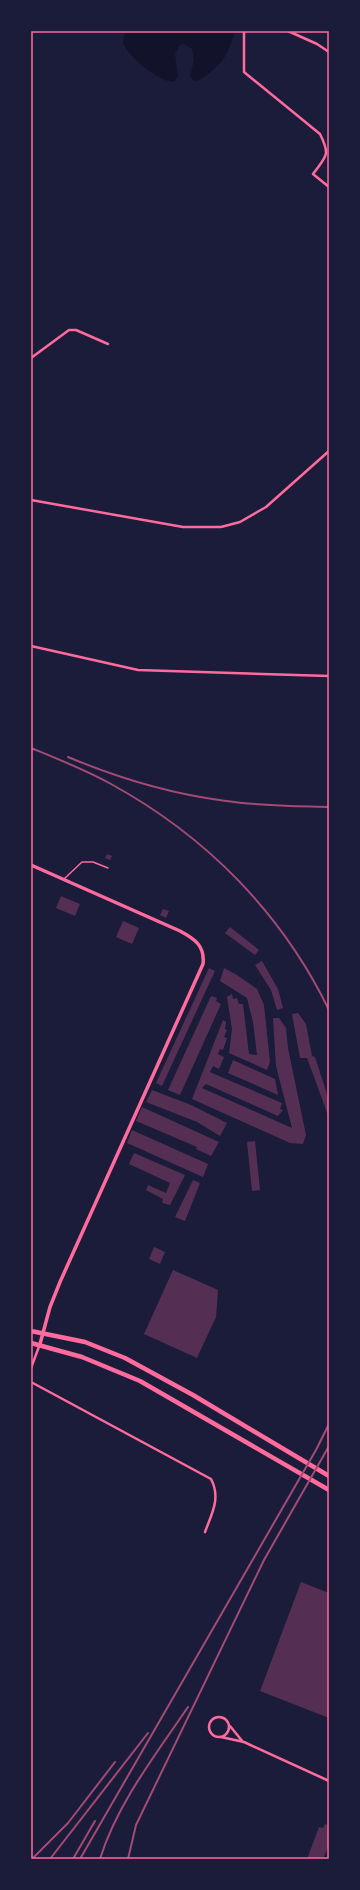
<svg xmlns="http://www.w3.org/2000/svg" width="360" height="1890" font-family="'Alegreya Sans',sans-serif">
  <rect width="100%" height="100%" fill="#1b1b3a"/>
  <path fill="#12122b" d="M125,31h110c-3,8 -5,17 -9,24 -6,9 -21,25 -32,26l-4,-4 4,-17 -2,-11 -8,-5 -4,1 -5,9 3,22 -4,6c-17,-1 -44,-24 -51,-39z"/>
  <path fill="#542f53" d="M107,854l5,2 -2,4 -5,-2z
    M61,896l19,8 -5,12 -19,-8z
    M163,909l6,2 -3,7 -6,-3z
    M123,921l16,7 -7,16 -16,-7z
    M230,927l29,23 -4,5 -30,-22z
    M262,961l16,28 5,19 -6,2 -6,-20 -16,-25z
    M209,968l6,3 -53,115 -6,-3z
    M224,968l13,7 20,14 7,16 6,57 -3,8 -38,-17 3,-24 -5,-32 5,-3 1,5 4,-1 2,6h4l6,50 8,1 -4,-33 -6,-24 -27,-17z
    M211,996l6,2 -1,3 5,3 -41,91 -12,-5z
    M298,1013l8,11 6,32 3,1 14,43v18l-22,-60h-7l-8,-44z
    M273,1018h6l7,10 2,20 18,87 -3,9 -13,-1 -98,-44 31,-79 3,2 -1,7 2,1 -3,7 3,1 -4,12 -3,-1 -2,5 6,3 -5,12 -6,-3 -3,6 72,31 -2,6 3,1 -5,6 -72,-32 -4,4 90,40 -16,-62z
    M233,1060l42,19 3,16 -50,-22z
    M152,1090l39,15 36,18 -7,13 -23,-14 -51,-20z
    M142,1107l77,35 -8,14 -15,-7 1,-2 -61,-26z
    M132,1130l76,34 -5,13 -76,-34z
    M255,1141l5,49 -8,1 -5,-49z
    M134,1153l51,22 -15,30 -8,-2 1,-4 -17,-9 2,-5 18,8 4,-10 -41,-19z
    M193,1180l7,3 -15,38 -10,-4z
    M154,1247l11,5 -5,12 -11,-5z
    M173,1270l45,20 -2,27 -19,41 -53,-24z
    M301,1582l28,11v125l-69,-27z
    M325,1824l4,2v19l-6,14h-16l12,-32 4,1z"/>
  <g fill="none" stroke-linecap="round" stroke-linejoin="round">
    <path stroke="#ff6b9d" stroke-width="1.5" d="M64,879l18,-17h11l15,6"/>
    <path stroke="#ff6b9d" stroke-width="2.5" d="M244,31v41l76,62c11,22 6,22 -7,40l16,13
      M288,31l29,13 12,8
      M31,358l38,-28h7l32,14
      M31,500l152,27h38l19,-5 26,-15 63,-56
      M31,646l107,24 191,6
      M31,1368l9,-24
      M31,1382l180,97c10,19 1,34 -6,53
      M209 1727a10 10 0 1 1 20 0a10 10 0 1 1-20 0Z
      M230,1726l13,16
      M221,1737l23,5 85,39"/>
    <path stroke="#ff6b9d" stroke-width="3.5" d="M31,865l149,66c15,8 25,15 23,33l-143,318 -10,25 -10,37"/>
    <path stroke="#ff6b9d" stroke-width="4.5" d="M31,1331l54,11 40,16 68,37 136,81
      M31,1343l51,14 58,24 189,109"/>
    <path stroke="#a44b75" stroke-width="2" d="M31,748c27,11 55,22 80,36 95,52 171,129 218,226
      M68,757c50,21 103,37 158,44 34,5 69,5 103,6
      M32,1859l36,-36 47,-61
      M50,1859l98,-126
      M73,1859l22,-38
      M80,1859l236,-409 13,-26
      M100,1859c17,-55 56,-105 88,-152
      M128,1859l8,-34 128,-265 65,-114"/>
  </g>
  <rect width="360" height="1890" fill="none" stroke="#1b1b3a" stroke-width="64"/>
  <rect x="32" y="32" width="296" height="1826" fill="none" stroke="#ff6b9d" stroke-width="1.5"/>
</svg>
